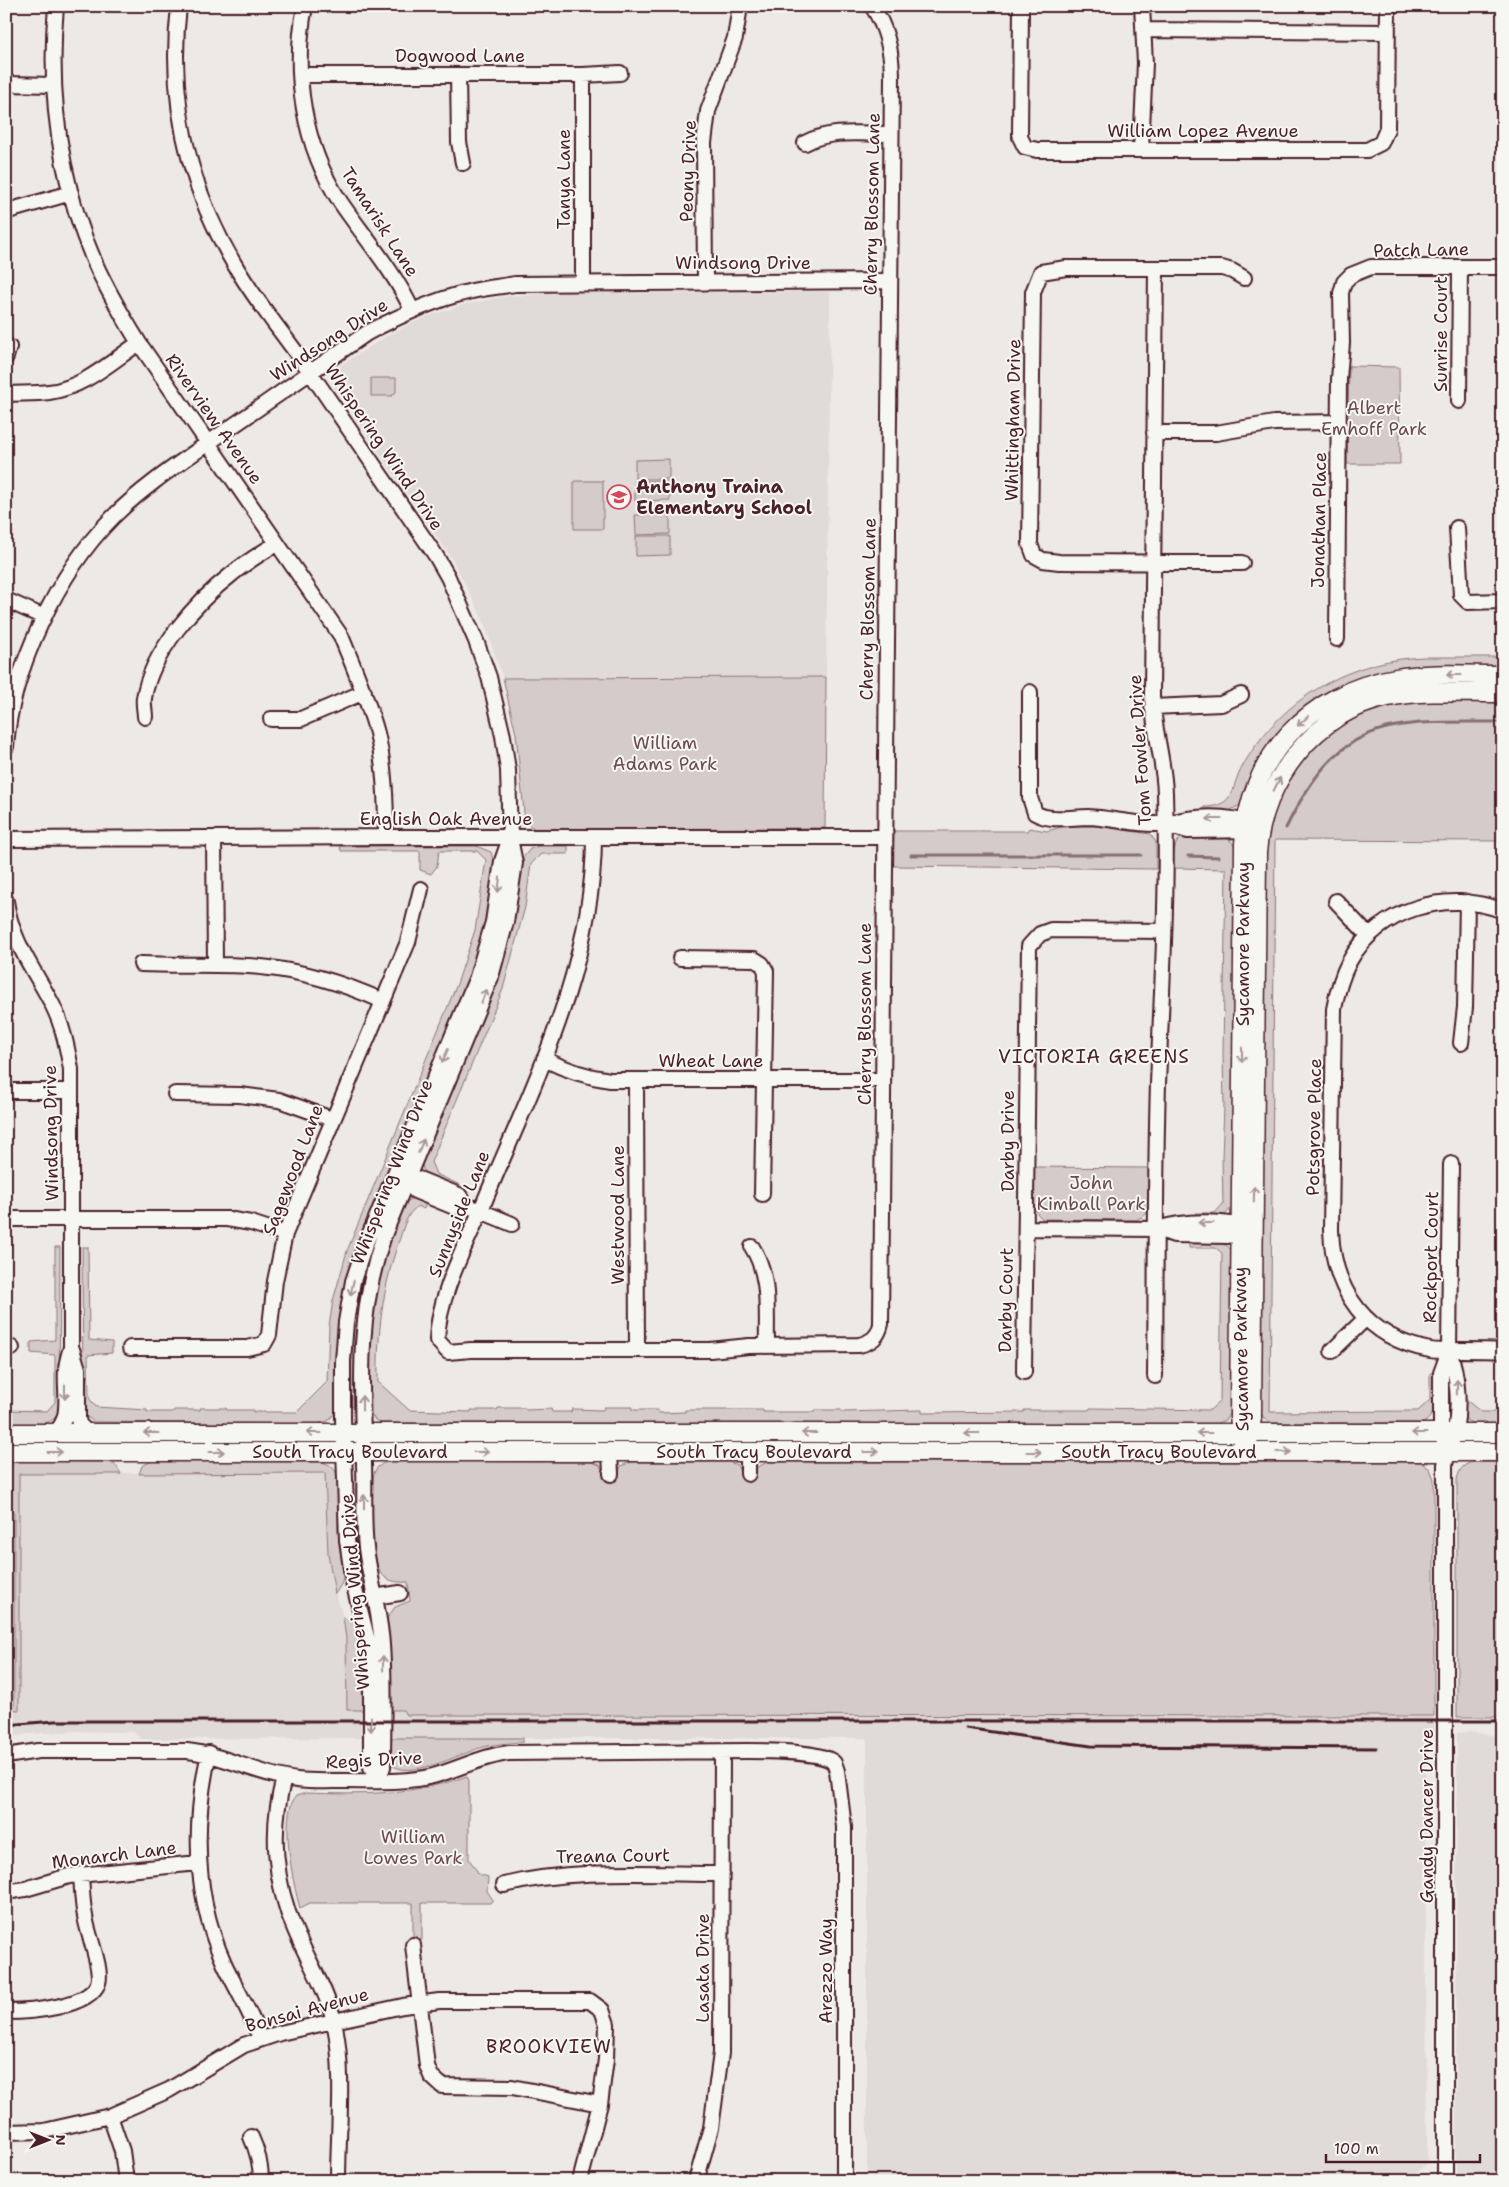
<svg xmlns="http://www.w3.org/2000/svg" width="1509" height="2187" font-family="'Shantell Sans',sans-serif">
  <rect width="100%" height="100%" fill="#ece9e6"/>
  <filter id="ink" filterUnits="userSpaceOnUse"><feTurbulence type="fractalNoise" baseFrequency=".02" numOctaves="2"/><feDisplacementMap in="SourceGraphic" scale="10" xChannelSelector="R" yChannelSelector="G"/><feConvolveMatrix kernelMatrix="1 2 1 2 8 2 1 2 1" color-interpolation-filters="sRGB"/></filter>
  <g filter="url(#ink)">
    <path fill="#e0dad8" d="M830,292l-4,385 -323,1 -22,-63 -30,-58 -118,-172 5,-18 52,-33 33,-16 40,-13 44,-9 59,-3z
      M19,1473h306l1,47 6,62 11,35 3,21 1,71 18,1v28l-224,1 -7,-7 -59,-1 -47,3 -22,4v-29l13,1z
      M388,1710h15l3,5 1028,1v21l-9,1 2,425 -20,18 -540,-1v-442h-479z
      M1470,1732l33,5v444h-47l1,-448z"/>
    <path fill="#d4cbca" stroke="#8f757a" d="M1349,366l50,1 1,97h-53z
      M371,378h25v14l-4,4h-21z
      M669,459v20h-34v-19z
      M574,481h29v48h-29z
      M635,481h35v19l-35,1z
      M635,515h35v19l-34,1z
      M636,536h34v19l-34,1z
      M1425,657h78v12l-170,23 -93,113 -13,7h-24l1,-5c9,0 20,-2 26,-11 4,-4 4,-12 7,-18 4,-10 10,-20 17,-30 39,-56 103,-89 171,-91z
      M826,677l-1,151 -290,1 -10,-7 -9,-88 -13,-56z
      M1503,699v142l-228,-1 -5,572 148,-1 12,-11v-27h5c-1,16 5,42 -12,50h-151l-8,-5 -5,-8 5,-551 9,-49 27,-51 45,-39 51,-19z
      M1065,826h34l51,8 6,8v27l-263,-3 1,-35h133l2,-3 18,3z
      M1220,836l10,4 6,8 -3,358 -10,11 -27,1v-5h19l8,-9 -1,-46 2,-52 -1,-54 3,-183 -53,-1c0,-41 12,-32 47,-32z
      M340,846h136l15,6 3,11 -3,30 -9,44 -11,38 -118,283 -15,69 -3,86 -7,8 -11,3 -223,-2 -8,-6 -3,-11 -1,-158h6l1,93 23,2v11l-24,2 1,43 7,9 51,3v2h26l1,-2h26v-2h26l1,2h26v2h44l30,-30 2,-56 4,-25 14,-50 110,-267 18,-54 11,-70 -9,-9h-38l-2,15 -6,8 -11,-4v-19h-79z
      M539,846h29v8h-27l-10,10 -6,43 -22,82 -72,173 5,12 24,11 -2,5c-13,-6 -37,-10 -36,-28l74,-178 17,-61 9,-64 8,-10z
      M1034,1167l115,1 -1,43 -4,5 -8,4 -93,-1c-15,-9 -9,-37 -9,-52z
      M415,1197l12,4 -3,8 -6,-3c-11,7 -14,20 -18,32 -17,47 -23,94 -22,144l31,28 62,2v-2h26l1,-2h27l1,2 25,-1 1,3h19l1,-3 31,1 1,-3h28v3h26l1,3 26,-1v-2h78v2h52v-2h26l1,2 80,-2v3l102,-1v-2h65l1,-2 120,2 10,-9 2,-148 -6,-5h-27v-7c15,0 33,-3 43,10l-1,160 -6,9 -10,4 -834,-1 -6,-3 -6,-9 -1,-49 5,-58 9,-43 22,-58z
      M383,1228l-26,180h-3l-3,-3 1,-78 -2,-13 22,-77z
      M55,1247h5l-1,165c-9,18 -35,12 -53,12v-14l41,1 8,-9v-47l-24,-2v-11l24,-2z
      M1460,1377h5v22l16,13h22v12c-14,0 -30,4 -40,-7z
      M18,1461l90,1 8,3 5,9h-102v236l-13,-1 1,-4h7v-193l-8,-2c0,-15 -6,-44 12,-49z
      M152,1461l168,1c10,1 16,7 18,16v52l5,46 -1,7 -7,11 -7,-41 -3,-80 -186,1 3,-8z
      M390,1461l201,1 9,3 5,12h12l4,-11 10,-4h98l8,3 4,9 13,3 3,-10 11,-5h652l10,7 4,10v237l-1028,-1 -3,-5h-15l-2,-90 9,-13 15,-6 -2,-19c-11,1 -22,-1 -28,-10 -8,-12 -11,-88 -5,-101 3,-6 9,-8 15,-10z
      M1475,1462h28v255h-46v-237c2,-11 7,-17 18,-18z
      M343,1617l14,8 6,13 2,72h-18l-1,-72z
      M388,1738h135v4c-15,1 -29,2 -43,6 -20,6 -74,34 -90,15z
      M467,1776l2,5v78l10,15 9,3 -1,14 6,9 -3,3h-68v37h-9v-37h-103l-10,5c-7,-24 -21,-93 -4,-112l10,-3c55,2 108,2 161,-17z"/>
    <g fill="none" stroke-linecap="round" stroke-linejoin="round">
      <path stroke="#886e73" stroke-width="3" d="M1286,828c56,-114 103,-106 217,-106
        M911,855h230
        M1188,856l30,1"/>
      <g stroke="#4a1f2b" stroke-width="18">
        <path id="minor" d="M56,6c-8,88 4,176 39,257 12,27 28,54 44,80l202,293c13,32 27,64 36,97 8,34 9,69 9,104
          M179,6c-11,93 9,181 57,261 21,36 50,70 74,105 42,61 84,122 126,184l12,21 28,64 13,36 14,59 5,34 2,68 5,25 -9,59 -15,55 -107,258c-27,79 -23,147 -20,229 1,28 -1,56 2,84 4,32 14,64 16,97 3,40 1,81 1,122l-5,14
          M305,6c-13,67 -2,140 36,197 24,35 53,68 71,107
          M1021,6l-1,131 5,10 12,3h330l14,-7 6,-14 1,-123
          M1143,30l245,2
          M300,75h283l37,-2
          M458,75l1,67 4,21
          M583,75v208
          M6,84l47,1
          M805,143c26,-14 57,-9 86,-9
          M1141,150l4,-87 -3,-57
          M8,211l63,-18
          M705,282l-1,-139 4,-32 27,-73 5,-32
          M6,357l3,-10
          M6,394c14,-1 29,0 43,-2 34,-4 62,-30 90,-49
          M1459,401l1,-134
          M1154,433h62l58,-10 65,-1
          M1457,528l4,67 7,7 35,-1
          M1242,563l-183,-1 -16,-2 -9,-5 -4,-11 3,-252 8,-20 25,-4h156l10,3 12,7
          M6,600l38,17
          M1337,639l2,-260 3,-36 -1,-50 3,-11 7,-7 20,-8h132
          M1030,692v106l5,15c16,9 36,4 53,4 22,1 43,7 66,7 12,1 22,-3 34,-5 19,-3 50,-3 67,8
          M1152,707l69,-3 20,-9
          M145,717c0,-6 -2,-13 -1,-19 7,-46 53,-97 88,-124 14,-12 30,-21 45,-31
          M271,719h30l63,-27
          M6,747c5,-77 52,-175 107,-230 33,-33 73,-58 111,-85 47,-33 95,-66 143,-99 32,-17 66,-33 101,-41 15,-4 31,-5 47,-8l375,-3
          M1166,825l22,6 68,-1
          M594,837c0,131 -62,250 -111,368 -17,40 -45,91 -46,135l11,12 23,-2h239l39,-4 110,-1c13,-3 19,-8 22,-21l11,-1247c0,-26 -5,-49 -20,-71
          M214,838l1,126
          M6,839l380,-2h499
          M6,901c6,43 29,69 47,105 10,20 14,41 18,63v278c-2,8 -5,16 -5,23 -2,21 7,49 -12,63
          M1336,901l33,35
          M1503,911c-55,-22 -125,-3 -154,51 -8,15 -12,31 -15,47l-3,221c2,62 36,108 99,120 10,2 20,0 30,0 14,0 29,0 43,1
          M680,958l74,1 8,5 4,7 -4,223
          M141,964c40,2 80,-1 120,3 42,4 84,17 122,34
          M1461,1043l4,-36 2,-105
          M544,1059c22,11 42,18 66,21h273
          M636,1080l1,270
          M6,1091h65
          M175,1094l65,1 39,5 53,19
          M400,1177l7,3 12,-1 40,16 7,10 46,19
          M407,1180l8,11 39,16 12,-2
          M6,1219h221l24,4 34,11
          M1026,1228l131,1 17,6 54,1 20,-4
          M1157,1229c25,-8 67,-10 92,0
          M752,1247c19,30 14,64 15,99
          M6,1348h6
          M130,1348h117l17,-4 5,-9 6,-54 10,-47 123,-292 13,-53
          M72,1349l6,20v49l1,6 9,9
          M1332,1351l34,-33
          M1024,1372l5,-426 11,-12 11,-4 113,1
          M1155,1376c1,-97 0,-195 3,-292 4,-97 10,-194 7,-291 -1,-33 -12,-65 -13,-98l4,-427
          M1444,1442l-3,-9v-60l8,-22
          M610,1452l1,22
          M748,1452v22
          M374,1597l26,-4
          M209,1753c-16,71 -15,143 15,210 12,26 27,49 36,76
          M6,1756l32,-5h149c38,4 72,24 110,29 16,2 33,1 49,1 29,0 58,2 87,-5 26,-7 49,-20 76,-23l238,-2c17,0 77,0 87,12 1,2 2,5 3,8l7,56v354
          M284,1778c-14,50 -10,104 11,152 13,31 31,58 39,91 11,50 4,109 4,160
          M378,1781l-7,-14v-89l-3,-37 -15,-59 -6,-42 -4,-122v-57l3,-39 7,-41 12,-36 112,-268 16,-55 9,-61 8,-23
          M504,1885c71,-17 146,-11 218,-11
          M6,1892l19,-3 44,-13 129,-13
          M413,1945l14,121 4,10 11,10 70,1 88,17
          M6,2012c22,0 83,-4 92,-29 5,-14 -11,-50 -13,-67 -3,-14 -3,-28 -4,-42
          M110,2116l12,35 4,30
          M6,2132l38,-1 66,-15 59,-26 75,-45 36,-12 54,-12 69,-15 36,-5h151l12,9 5,14 -1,35 -6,45 -20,77
          M251,2137c7,15 10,27 10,44
          M696,2181l15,-53 10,-75 1,-301
          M1445,2181v-716c2,-12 7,-22 10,-33 5,-27 3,-57 -6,-81l2,-187"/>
      </g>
      <g stroke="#4a1f2b" stroke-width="21">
        <path id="major" d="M6,1433h1497
          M1243,1443l-4,-27 5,-572c4,-87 66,-152 152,-166 35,-6 72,-3 107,-3
          M1248,1444l4,-26 5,-565c5,-73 58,-141 131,-156 37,-7 77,-4 115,-4
          M6,1452h1497"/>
      </g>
      <use href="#minor" stroke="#f6f6f2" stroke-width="14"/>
      <use href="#major" stroke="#f6f6f2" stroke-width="18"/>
      <path stroke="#4a1f2b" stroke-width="3" d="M6,1725l49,-4h1448
        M965,1728l126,18 285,2"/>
    </g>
    <defs><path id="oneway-shaft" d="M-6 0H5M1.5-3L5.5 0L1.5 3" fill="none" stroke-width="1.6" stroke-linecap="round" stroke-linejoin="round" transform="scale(1.25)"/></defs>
    <g stroke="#a99598">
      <use href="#oneway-shaft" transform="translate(1454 675) rotate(180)"/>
      <use href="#oneway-shaft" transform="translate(1303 721) rotate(138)"/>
      <use href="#oneway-shaft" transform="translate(1277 784) rotate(-63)"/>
      <use href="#oneway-shaft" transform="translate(1214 819) rotate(180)"/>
      <use href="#oneway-shaft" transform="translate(499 885) rotate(98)"/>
      <use href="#oneway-shaft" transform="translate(484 996) rotate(-69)"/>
      <use href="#oneway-shaft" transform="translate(1242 1055) rotate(90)"/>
      <use href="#oneway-shaft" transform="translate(445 1056) rotate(113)"/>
      <use href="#oneway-shaft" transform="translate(421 1146) rotate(-67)"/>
      <use href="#oneway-shaft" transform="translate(1254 1194) rotate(-89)"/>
      <use href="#oneway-shaft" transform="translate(1206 1223) rotate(-180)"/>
      <use href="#oneway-shaft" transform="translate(352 1288) rotate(103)"/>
      <use href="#oneway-shaft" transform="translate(1457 1387) rotate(-89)"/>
      <use href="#oneway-shaft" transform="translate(65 1392) rotate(90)"/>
      <use href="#oneway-shaft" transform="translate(362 1403) rotate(-90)"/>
      <use href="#oneway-shaft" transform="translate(151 1433) rotate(180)"/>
      <use href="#oneway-shaft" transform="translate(314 1433) rotate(180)"/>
      <use href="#oneway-shaft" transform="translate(809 1433) rotate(180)"/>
      <use href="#oneway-shaft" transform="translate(972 1433) rotate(-180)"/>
      <use href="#oneway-shaft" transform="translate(1204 1433) rotate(-180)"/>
      <use href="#oneway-shaft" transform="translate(1419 1433) rotate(-180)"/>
      <use href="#oneway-shaft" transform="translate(55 1452)"/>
      <use href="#oneway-shaft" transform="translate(217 1452)"/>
      <use href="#oneway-shaft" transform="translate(481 1452)"/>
      <use href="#oneway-shaft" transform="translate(871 1452)"/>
      <use href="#oneway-shaft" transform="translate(1034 1452)"/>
      <use href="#oneway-shaft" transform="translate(1284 1452)"/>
      <use href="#oneway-shaft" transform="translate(364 1502) rotate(-90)"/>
      <use href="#oneway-shaft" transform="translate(383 1663) rotate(-91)"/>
      <use href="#oneway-shaft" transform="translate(371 1724) rotate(90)"/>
    </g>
  </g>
  <defs>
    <g id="school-ring" transform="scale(1.25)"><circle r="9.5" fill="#f6f6f2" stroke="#d1495b" stroke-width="1.5"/><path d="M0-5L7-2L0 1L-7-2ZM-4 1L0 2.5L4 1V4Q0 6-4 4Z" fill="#d1495b"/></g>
  </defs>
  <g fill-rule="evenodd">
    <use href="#school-ring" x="619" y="497"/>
  </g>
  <g text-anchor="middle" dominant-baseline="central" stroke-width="4" stroke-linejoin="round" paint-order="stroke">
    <g font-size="18" fill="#4a1f2b" stroke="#f6f6f2">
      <text x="460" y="56">Dogwood Lane</text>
      <text x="1203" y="131">William Lopez Avenue</text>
      <text transform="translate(688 171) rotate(-88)">Peony Drive</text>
      <text transform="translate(564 179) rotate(-90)">Tanya Lane</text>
      <text transform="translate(872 204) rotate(-89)">Cherry Blossom Lane</text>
      <text transform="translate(380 222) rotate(57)">Tamarisk Lane</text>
      <text transform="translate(1421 250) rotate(-1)">Patch Lane</text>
      <text x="743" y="263">Windsong Drive</text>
      <text transform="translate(1441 334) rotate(-90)">Sunrise Court</text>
      <text transform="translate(329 340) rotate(-33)">Windsong Drive</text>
      <text transform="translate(214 419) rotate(55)">Riverview Avenue</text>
      <text transform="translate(1013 420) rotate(-89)">Whittingham Drive</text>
      <text transform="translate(384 447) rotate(56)">Whispering Wind Drive</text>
      <text transform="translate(1319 520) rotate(-89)">Jonathan Place</text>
      <text transform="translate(868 609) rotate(-89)">Cherry Blossom Lane</text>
      <text transform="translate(1140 750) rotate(-94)">Tom Fowler Drive</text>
      <text x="446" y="819">English Oak Avenue</text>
      <text transform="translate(1243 944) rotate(-90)">Sycamore Parkway</text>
      <text transform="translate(865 1014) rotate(-90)">Cherry Blossom Lane</text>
      <text x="711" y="1061">Wheat Lane</text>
      <text transform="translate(1314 1127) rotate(-89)">Potsgrove Place</text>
      <text transform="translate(51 1133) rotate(-91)">Windsong Drive</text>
      <text transform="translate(1008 1141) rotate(-90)">Darby Drive</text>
      <text transform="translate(293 1170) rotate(-69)">Sagewood Lane</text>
      <text transform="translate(392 1172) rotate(-69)">Whispering Wind Drive</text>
      <text transform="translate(459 1214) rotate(-68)">Sunnyside Lane</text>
      <text transform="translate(618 1215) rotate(-90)">Westwood Lane</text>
      <text transform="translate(1431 1257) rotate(-89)">Rockport Court</text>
      <text transform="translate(1006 1300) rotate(-89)">Darby Court</text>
      <text transform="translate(1241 1349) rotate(-91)">Sycamore Parkway</text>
      <text x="350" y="1452">South Tracy Boulevard</text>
      <text x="754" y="1452">South Tracy Boulevard</text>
      <text x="1159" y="1452">South Tracy Boulevard</text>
      <text transform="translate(355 1592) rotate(-95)">Whispering Wind Drive</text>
      <text transform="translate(374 1760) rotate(-3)">Regis Drive</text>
      <text transform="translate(1427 1816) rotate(-90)">Gandy Dancer Drive</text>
      <text transform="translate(114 1855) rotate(-7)">Monarch Lane</text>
      <text transform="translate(613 1856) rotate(-1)">Treana Court</text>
      <text transform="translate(703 1968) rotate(-90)">Lasata Drive</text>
      <text transform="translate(826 1971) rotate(-90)">Arezzo Way</text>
      <text transform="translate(307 2010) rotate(-15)">Bonsai Avenue</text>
    </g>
    <g font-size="18" fill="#6c4a53" stroke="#f6f6f2">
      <text x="1374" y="408">Albert<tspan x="1374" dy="21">Emhoff Park</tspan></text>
      <text x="665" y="743">William<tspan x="665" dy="21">Adams Park</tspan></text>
      <text x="1091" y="1183">John<tspan x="1091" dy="21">Kimball Park</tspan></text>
      <text x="413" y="1837">William<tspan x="413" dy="21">Lowes Park</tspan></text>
    </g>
    <g font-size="18" font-weight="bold" fill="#4a1f2b" stroke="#f6f6f2" text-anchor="start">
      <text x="636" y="487">Anthony Traina<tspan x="636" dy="21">Elementary School</tspan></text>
    </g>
    <g font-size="19" letter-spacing="1" fill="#4a1f2b" stroke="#f6f6f2">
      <text x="1094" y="1056">VICTORIA GREENS</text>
      <text x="549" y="2046">BROOKVIEW</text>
    </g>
  </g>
  <rect width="1509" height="2187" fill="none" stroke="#f6f6f2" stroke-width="25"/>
  <rect x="12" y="12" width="1484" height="2162" fill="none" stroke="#4a1f2b" stroke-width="2" filter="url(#ink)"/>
  <g transform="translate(48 2140) rotate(90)" stroke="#f6f6f2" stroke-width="4" paint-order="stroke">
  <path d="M0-4L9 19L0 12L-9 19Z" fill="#4a1f2b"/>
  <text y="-8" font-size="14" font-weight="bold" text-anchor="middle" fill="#4a1f2b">N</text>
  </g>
  <path d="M1326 2154v8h154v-8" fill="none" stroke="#4a1f2b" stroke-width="2.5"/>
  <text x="1334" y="2154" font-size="15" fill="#4a1f2b" stroke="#f6f6f2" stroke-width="4" paint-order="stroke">100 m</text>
</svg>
